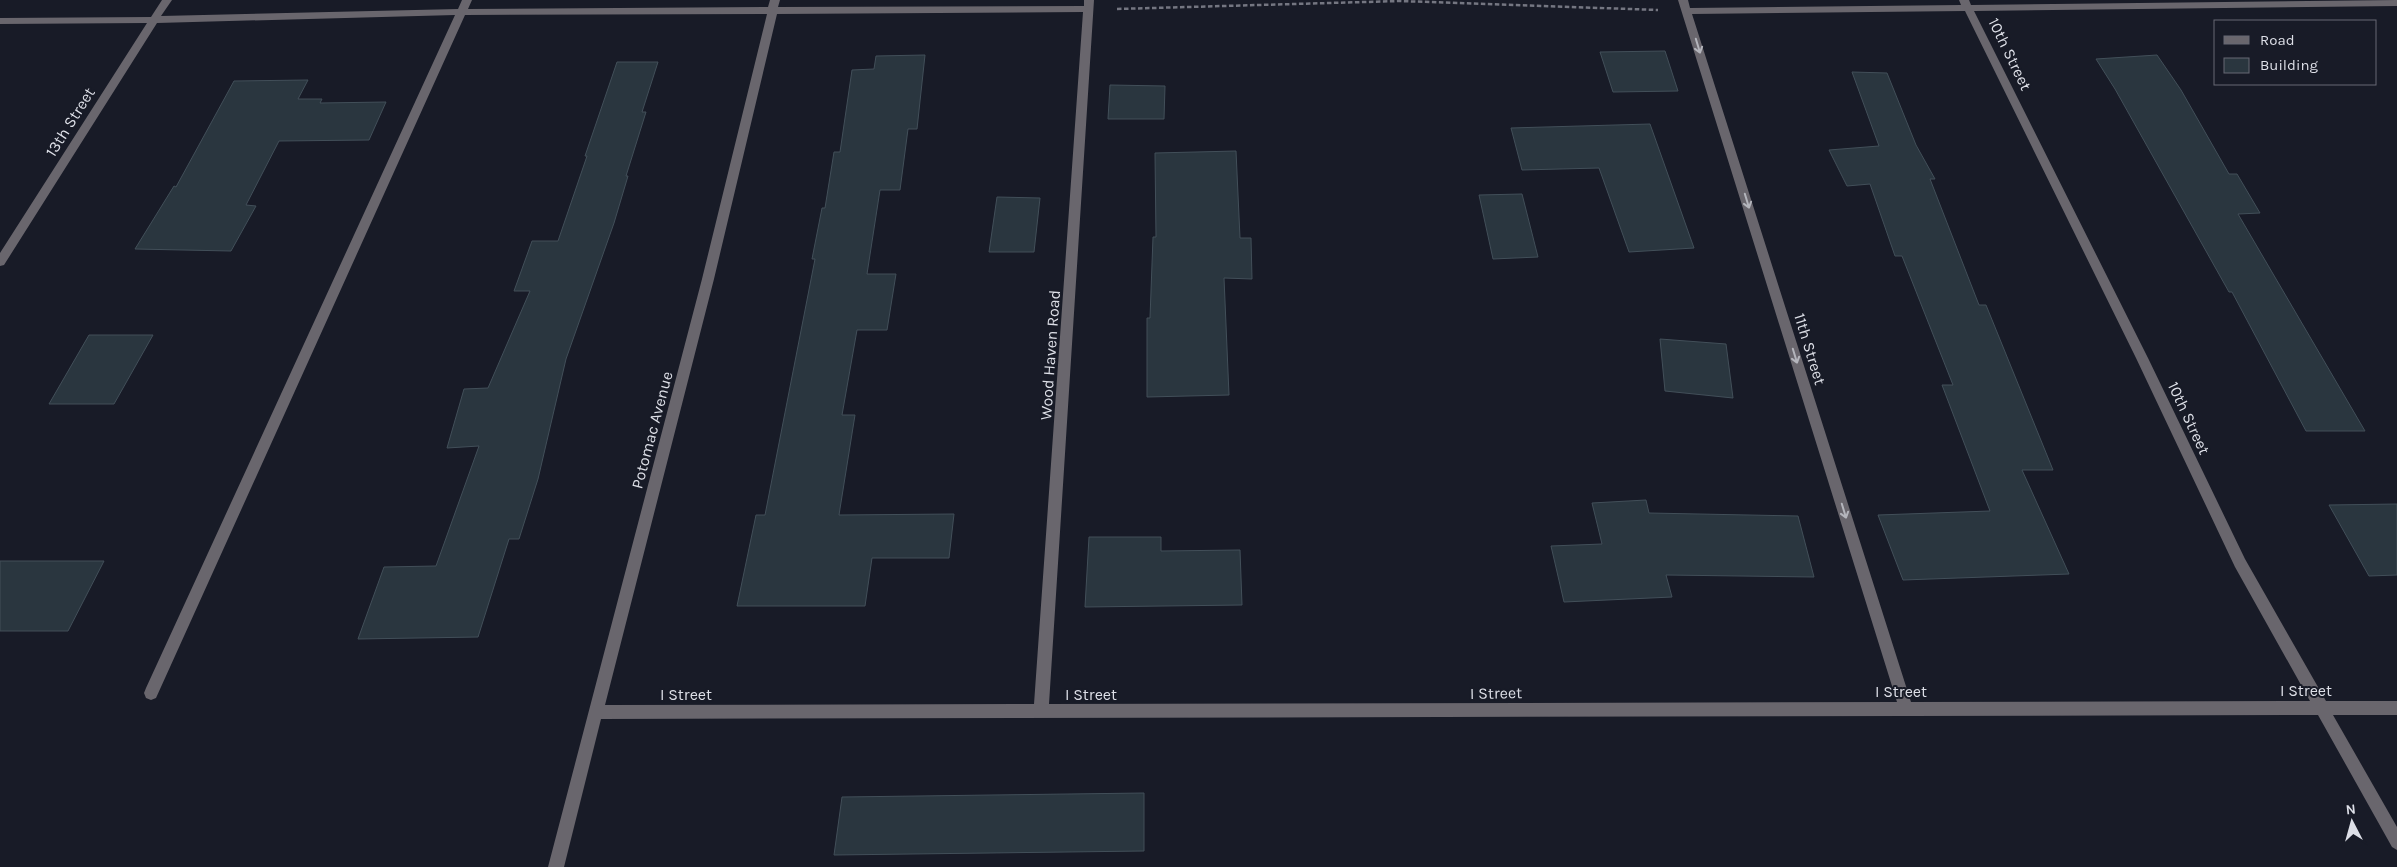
<svg xmlns="http://www.w3.org/2000/svg" width="2397" height="867" font-family="Karla,sans-serif">
  <rect width="100%" height="100%" fill="#181b27"/>
  <path fill="#2a363f" stroke="#424f59" d="M1665,51l13,40 -65,1 -13,-40z
    M925,55l-8,74h-9l-8,61h-20l-13,84h29l-9,56h-30l-15,85h13l-16,100 115,-1 -5,44h-77l-7,48h-128l19,-91h9l50,-256h-3l10,-51h3l9,-56h6l12,-82 22,-1 2,-13z
    M2157,55l24,35 48,84h8l23,39 -22,1 127,217h-59l-74,-139h-3l-114,-203 -19,-30z
    M617,62h41l-16,50h4l-20,64h2l-14,47 -48,136 -28,120 -19,60h-10l-31,98 -120,2 26,-72 52,-1 43,-120 -32,2 17,-59 24,-1 42,-97h-16l18,-50h26l29,-85h-2z
    M1852,72l35,1 29,72 19,34h-5l49,126h7l67,165h-31l47,104 -166,6 -25,-65 112,-4 -48,-126h11l-51,-129h-7l-25,-72 -23,2 -18,-36 50,-4z
    M308,80l-10,19h24l-2,4 66,-1 -17,38 -90,1 -33,64 10,1 -25,45 -96,-2 39,-63 2,1 58,-106z
    M1110,85l55,1 -1,33h-56z
    M1650,124l44,124 -65,4 -30,-84 -77,2 -11,-42z
    M1236,151l4,87h11l1,41 -28,-1 5,117 -82,2v-79h3l3,-81h3l-1,-84z
    M1522,194l16,63 -45,2 -14,-64z
    M997,197l43,1 -6,54h-45z
    M89,335h64l-39,69h-65z
    M1660,339l66,5 7,54 -68,-7z
    M1646,500l3,13 149,3 16,61 -148,-2 6,22 -108,5 -13,-56 51,-2 -10,-41z
    M2397,504v71l-28,1 -40,-71z
    M1089,537h72v14l79,-1 2,55 -157,2z
    M0,561h104l-36,70h-68z
    M1144,793v58l-310,4 8,-58z"/>
  <g fill="none" stroke-linecap="round" stroke-linejoin="round">
    <path stroke="#747681" stroke-width="2.5" stroke-dasharray="4.5 2.5" stroke-linecap="butt" d="M1117,9l283,-8 258,9"/>
    <path fill="#69666d" fill-rule="evenodd" d="M162,0h10l-11,16 297,-7 4,-9h10l-4,9 300,-2 2,-7h10l-2,7 306,-1v-6h10l-45,704 848,-2 -219,-702h10l2,8 271,-3 -2,-5h10l2,5 426,-5v6l-423,5 174,347 97,201 81,142h71v14h-64l64,112v23l-5,-3 -74,-132 -1717,4 -37,148h-16l154,-588 65,-265 -302,1 -309,683 -5,2 -5,-2 -2,-5 2,-5 309,-673 -298,8 -153,242 -4,1v-13l147,-230 -147,1v-6l151,-1zM1965,11l171,347 99,209 75,134 -399,1 -219,-688zM1083,12l-49,692 -429,1 109,-426 63,-265z"/>
  </g>
  <defs><path id="oneway-shaft" d="M-6 0H5M1.5-3L5.5 0L1.5 3" fill="none" stroke-width="1.6" stroke-linecap="round" stroke-linejoin="round" transform="scale(1.25)"/></defs>
  <g stroke="#b4b5bc">
    <use href="#oneway-shaft" transform="translate(1698 46) rotate(73)"/>
    <use href="#oneway-shaft" transform="translate(1747 201) rotate(73)"/>
    <use href="#oneway-shaft" transform="translate(1795 356) rotate(73)"/>
    <use href="#oneway-shaft" transform="translate(1844 511) rotate(73)"/>
  </g>
  <g text-anchor="middle" dominant-baseline="central" stroke-width="4" stroke-linejoin="round" paint-order="stroke">
    <g font-size="16" fill="#dddfe7" stroke="#181b27">
      <text transform="translate(2010 54) rotate(64)">10th Street</text>
      <text transform="translate(70 122) rotate(-58)">13th Street</text>
      <text transform="translate(1810 349) rotate(73)">11th Street</text>
      <text transform="translate(1050 355) rotate(-86)">Wood Haven Road</text>
      <text transform="translate(2189 418) rotate(65)">10th Street</text>
      <text transform="translate(652 430) rotate(-75)">Potomac Avenue</text>
      <text x="2306" y="690">I Street</text>
      <text x="1901" y="691">I Street</text>
      <text transform="translate(1496 693) rotate(-1)">I Street</text>
      <text x="686" y="694">I Street</text>
      <text x="1091" y="694">I Street</text>
    </g>
  </g>
  <rect x="2214" y="20" width="162" height="65" fill="#181b27" stroke="#676974"/>
  <rect x="2224" y="36" width="25" height="8" fill="#69666d" stroke="#676974"/>
  <text x="2260" y="45" font-size="15" fill="#dddfe7">Road</text>
  <rect x="2224" y="58" width="25" height="15" fill="#2a363f" stroke="#676974"/>
  <text x="2260" y="70" font-size="15" fill="#dddfe7">Building</text>
  <g transform="translate(2352 822) rotate(354)" stroke="#181b27" stroke-width="4" paint-order="stroke">
  <path d="M0-4L9 19L0 12L-9 19Z" fill="#dddfe7"/>
  <text y="-8" font-size="14" font-weight="bold" text-anchor="middle" fill="#dddfe7">N</text>
  </g>
</svg>
